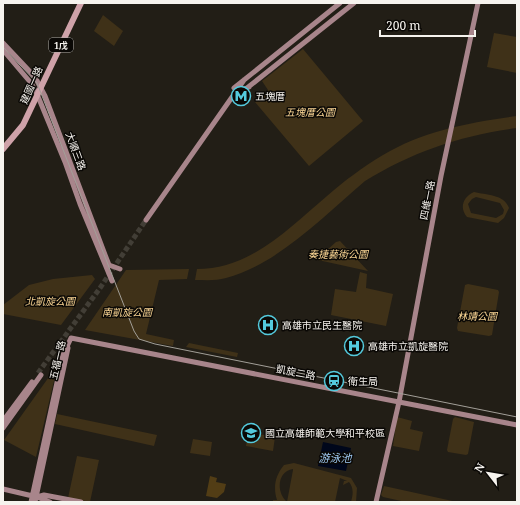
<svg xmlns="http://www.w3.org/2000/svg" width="520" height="505" font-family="'Noto Serif','Noto Sans TC',serif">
  <rect width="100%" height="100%" fill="#221e16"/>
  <path fill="#3f3118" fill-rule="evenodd" d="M103,15l20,16 -9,15 -20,-15z
    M494,33l23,4v36l-30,-6z
    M303,49l60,72 -54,45 -54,-64 13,-12 -6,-9z
    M517,116v12c-55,7 -105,24 -152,53 -40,34 -88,84 -139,97 -10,3 -20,2 -31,2l2,-11c54,0 92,-41 130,-73 17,-15 36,-29 56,-41 40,-24 88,-33 134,-39z
    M474,192c12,3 30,2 35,16l-5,10 -6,5 -31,-6c-8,-9 -4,-20 7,-25zM476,197l24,6 4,7 -1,4 -7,4 -25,-5 -3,-9 4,-5z
    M340,241l28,30 -50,-11v-2l18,-16z
    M189,269l-2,10 -28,1 -13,54 28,6 -1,6 -88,-16 41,-60z
    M360,272l7,2 -1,14 27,6 -7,32 -55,-11 4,-26 21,3z
    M92,275l3,4 -34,46 -58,-11v-9l26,-20 24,-6z
    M468,284l30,6 1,2 -7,43 -3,1 -31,-5 -1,-3 8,-43z
    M189,343l49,10 -1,4 -51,-10z
    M56,367l1,1 -21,89 -32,-17z
    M57,414l100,21 -3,11 -99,-22z
    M397,417l15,4 -2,8 13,3 -4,19 -26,-5z
    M455,417l19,5 -6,32 -2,1 -18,-3 -1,-2 6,-31z
    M248,432l27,5 -2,14 -27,-5z
    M193,439l19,3 -2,14 -20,-3z
    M77,456l22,4 -9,42 -22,-4z
    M294,463l57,15 6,10 -1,14h-5c2,-7 3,-14 -2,-20l-6,3 1,-4h3l-7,-3 -5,24h-62v-2h4c-4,-13 -2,-24 7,-35zM293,469v1l-6,32c-11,-9 -10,-31 6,-33z
    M384,486l73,16h-51l-23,-5 -2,-2z"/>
  <path fill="#523d15" d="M210,476l7,2 -1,4 10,2 -2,8 -7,6 -11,-2z"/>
  <path fill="#00071b" d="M323,442l28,6 -5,23 -28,-5z"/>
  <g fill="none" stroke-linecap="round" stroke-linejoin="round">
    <path stroke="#423e36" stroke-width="5" stroke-dasharray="5 2.5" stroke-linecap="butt" d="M38,373l62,-85 46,-68"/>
    <path stroke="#a8858b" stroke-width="5" d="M3,43l32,34 10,19 62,164 2,5 11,4
      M3,50l28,33 6,11 28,68 15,42 32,77
      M234,88l106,-85
      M247,88l107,-85
      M236,96l2,-4 11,-5
      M146,220l98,-140
      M71,338l446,87
      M3,421l29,-39
      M3,428l38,-53
      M3,489l34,8 13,5
      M37,497l7,-2 37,7
      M31,502l32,-147 8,-17
      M35,502l33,-154
      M376,502l23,-100 42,-226 37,-173"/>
    <path stroke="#cfa2a9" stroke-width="6" d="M3,149l20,-24 58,-122"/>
    <path stroke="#a29f98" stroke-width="1" d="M3,47l34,36 97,248 5,8 16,5 362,73"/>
  </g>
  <defs>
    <g id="metro-ring" transform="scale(1)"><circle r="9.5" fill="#0a0805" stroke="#54cadd" stroke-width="1.5"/><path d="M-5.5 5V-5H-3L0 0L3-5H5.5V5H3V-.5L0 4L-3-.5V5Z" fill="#54cadd"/></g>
    <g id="hospital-ring" transform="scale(1)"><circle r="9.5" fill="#0a0805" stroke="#54cadd" stroke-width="1.5"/><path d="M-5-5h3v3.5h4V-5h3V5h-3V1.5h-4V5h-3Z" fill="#54cadd"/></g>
    <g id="station-ring" transform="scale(1)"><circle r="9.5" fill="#0a0805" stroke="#54cadd" stroke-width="1.5"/><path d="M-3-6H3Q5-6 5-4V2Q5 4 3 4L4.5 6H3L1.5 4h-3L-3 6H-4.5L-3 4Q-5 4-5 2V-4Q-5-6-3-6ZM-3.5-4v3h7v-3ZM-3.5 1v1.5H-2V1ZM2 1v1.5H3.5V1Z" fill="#54cadd"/></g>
    <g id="university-ring" transform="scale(1)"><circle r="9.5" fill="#0a0805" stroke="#54cadd" stroke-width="1.5"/><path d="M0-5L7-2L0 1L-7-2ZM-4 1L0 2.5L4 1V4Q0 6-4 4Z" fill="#54cadd"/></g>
  </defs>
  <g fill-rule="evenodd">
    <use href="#metro-ring" x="241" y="96"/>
    <use href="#hospital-ring" x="268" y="325"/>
    <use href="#hospital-ring" x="354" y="346"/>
    <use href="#station-ring" x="334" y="381"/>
    <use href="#university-ring" x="251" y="433"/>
  </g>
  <g text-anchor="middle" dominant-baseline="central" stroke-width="3" stroke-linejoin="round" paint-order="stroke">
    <rect fill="#0a0805" stroke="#afaca8" stroke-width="1" x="49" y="38" width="24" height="14" rx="3"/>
    <g font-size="9" font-weight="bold" fill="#f6f3ee">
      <text x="61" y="45">1戊</text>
    </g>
    <g font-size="10" fill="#f6f3ee" stroke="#0a0805">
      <text transform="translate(31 85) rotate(-66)">建國一路</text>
      <text transform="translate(76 151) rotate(70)">大順三路</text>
      <text transform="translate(427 200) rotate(-79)">四維一路</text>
      <text transform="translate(57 360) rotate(-77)">五福一路</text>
      <text transform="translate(296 372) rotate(11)">凱旋二路</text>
    </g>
    <g font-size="10" fill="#f6f3ee" stroke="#0a0805" text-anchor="start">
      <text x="255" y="96">五塊厝</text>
      <text x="282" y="325">高雄市立民生醫院</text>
      <text x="368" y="346">高雄市立凱旋醫院</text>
      <text x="348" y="381">衛生局</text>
      <text x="265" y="433">國立高雄師範大學和平校區</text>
    </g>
    <g font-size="10" font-style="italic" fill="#fcd795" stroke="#0a0805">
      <text x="310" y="112">五塊厝公園</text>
      <text x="338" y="254">奏捷藝術公園</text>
      <text x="50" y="301">北凱旋公園</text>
      <text x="127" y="312">南凱旋公園</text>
      <text x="477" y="316">林靖公園</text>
    </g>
    <g font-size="11" font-style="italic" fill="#a0cbf5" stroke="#0a0805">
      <text x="335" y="457">游泳池</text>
    </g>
  </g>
  <rect width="520" height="505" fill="none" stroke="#f6f3ee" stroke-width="8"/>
  <g transform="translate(488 473) rotate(301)" stroke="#0a0805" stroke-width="3" paint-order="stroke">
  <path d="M0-3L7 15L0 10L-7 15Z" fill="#f6f3ee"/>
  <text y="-6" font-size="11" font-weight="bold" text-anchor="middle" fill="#f6f3ee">N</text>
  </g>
  <path d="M380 30v6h95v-6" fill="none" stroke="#f6f3ee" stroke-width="2"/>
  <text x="386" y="30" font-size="12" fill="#f6f3ee" stroke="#0a0805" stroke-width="3" paint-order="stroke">200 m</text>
</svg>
